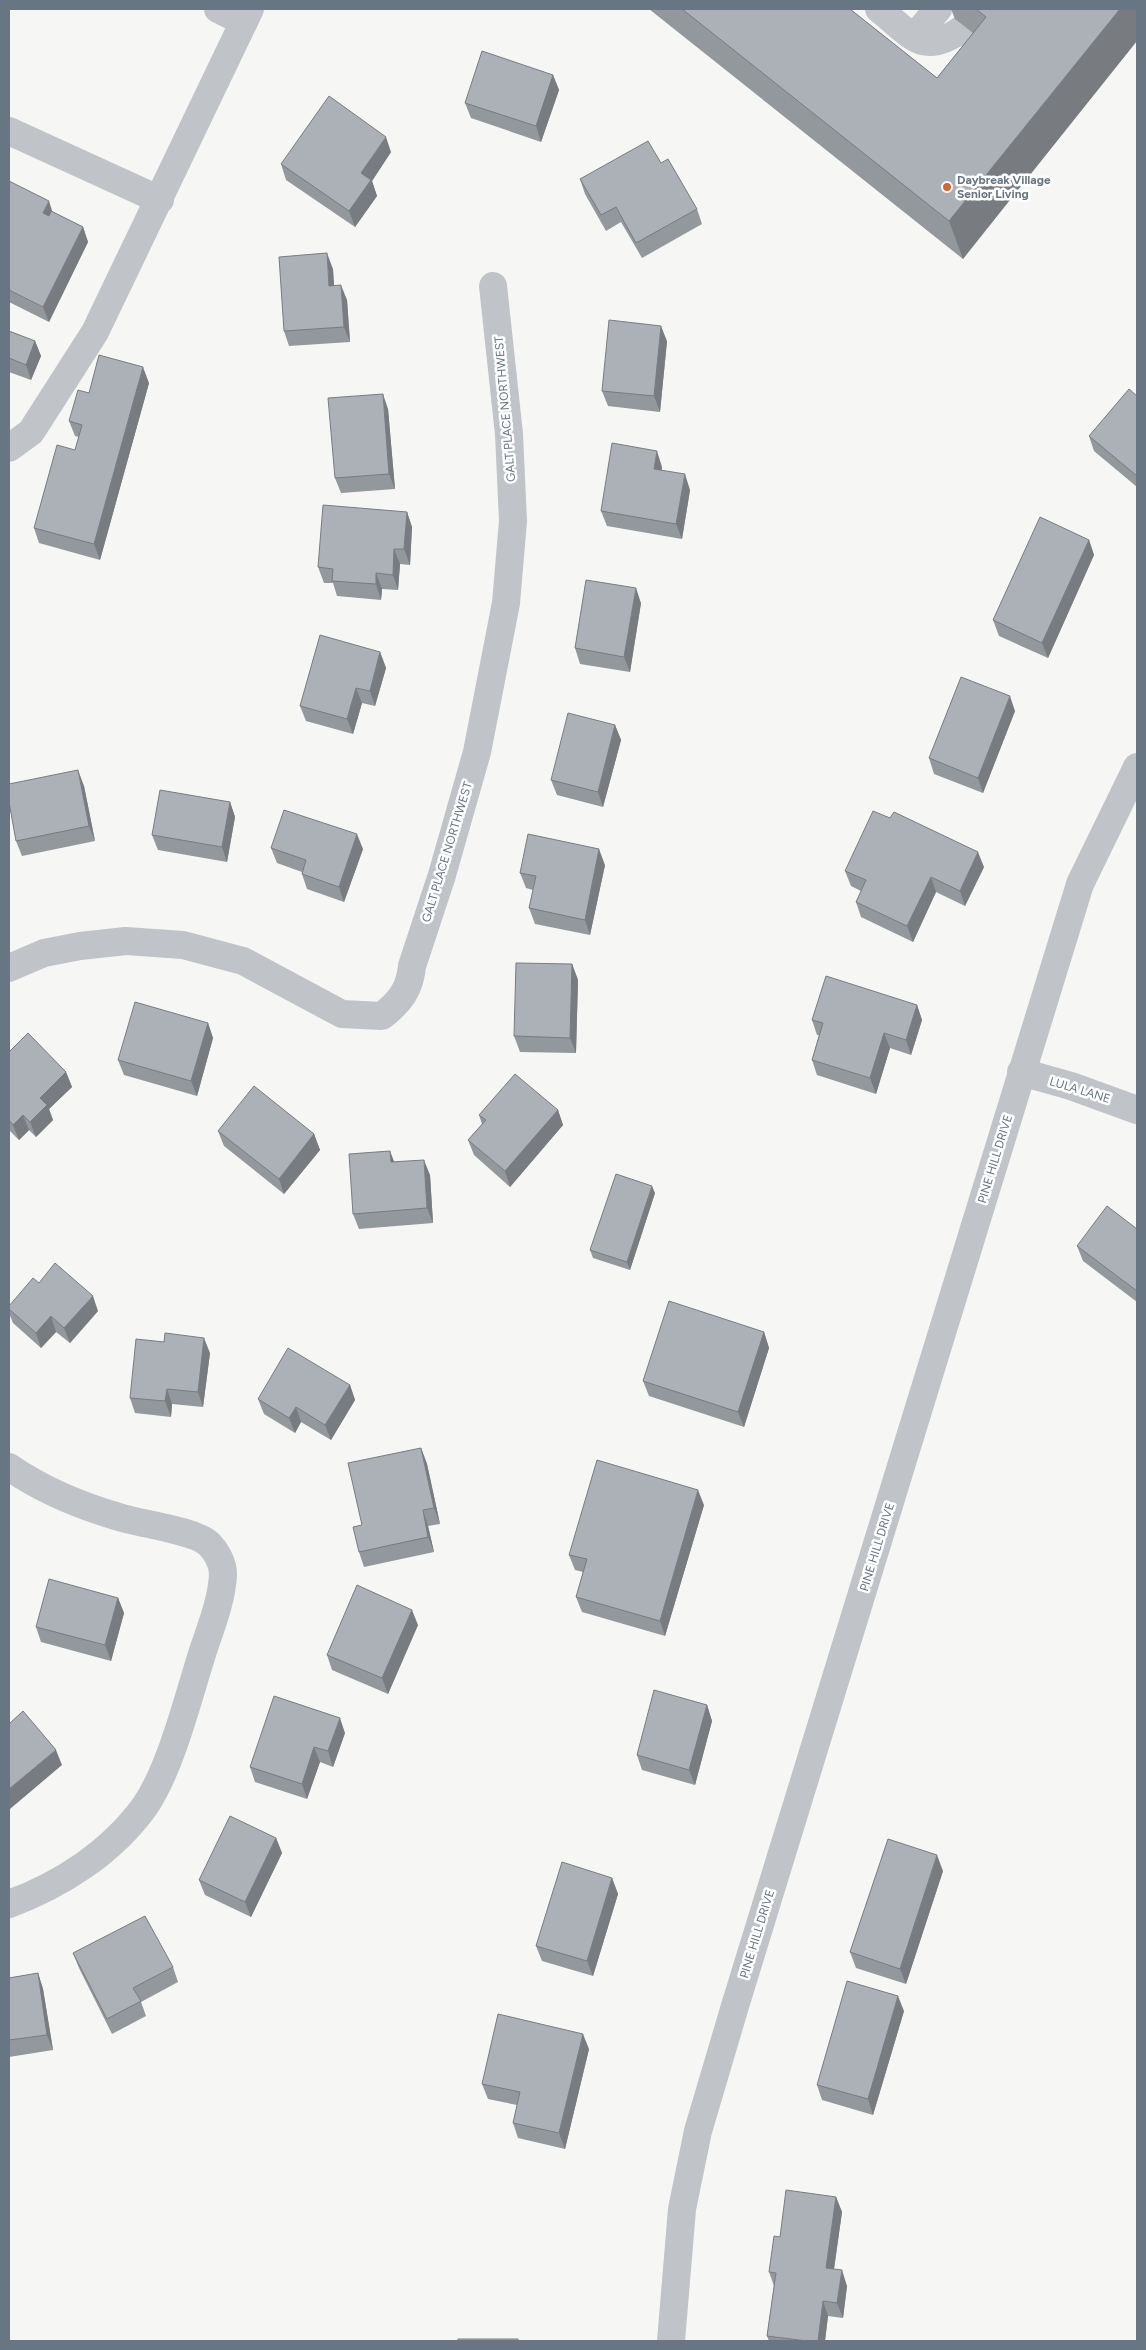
<svg xmlns="http://www.w3.org/2000/svg" width="1146" height="2350" font-family="Figtree,sans-serif">
  <rect width="100%" height="100%" fill="#f6f7f4"/>
  <g fill="none" stroke-linecap="round" stroke-linejoin="round">
    <path stroke="#c0c3c7" stroke-width="28" d="M218,9l26,13
      M879,9c34,27 44,49 86,18
      M914,37l24,-28
      M9,131l151,69
      M9,448l22,-16 64,-100 155,-323
      M9,968l35,-15 36,-7 46,-5 57,4 60,16 99,53 40,2c18,-14 28,-27 30,-50l30,-91 35,-123 29,-149 7,-82 -4,-87 -16,-148
      M1021,1072l50,14 66,24
      M9,1467c32,22 72,39 110,50 21,7 75,13 90,27 7,7 14,19 14,30 -1,27 -13,55 -21,80 -14,44 -31,114 -57,152 -33,46 -84,79 -136,98
      M671,2341l11,-132 16,-78 37,-125 345,-1122 57,-117"/>
  </g>
  <path fill="#93989d" d="M649,9h201l87,69 36,-45 -18,-14 -4,-10h186l-174,250z
    M553,75l6,15 -18,52 -70,-24 -6,-15z
    M391,152l-19,29 5,15 -22,31 -69,-47 -5,-16z
    M661,163l36,46 5,15 -60,34 -21,-36 -15,9 -21,-37 -5,-15z
    M9,181l44,31 30,15 5,15 -39,80 -40,-20z
    M333,269l1,17 13,14 3,42 -61,4 -5,-15z
    M9,331l26,10 6,15 -10,24 -22,-8z
    M667,341l-7,71 -52,-6 -6,-15z
    M149,383l-49,177 -61,-17 -5,-15 41,-78 4,-13 -4,-1 -6,-15 20,-28z
    M1137,396v91l-43,-36 -5,-15z
    M388,409l7,80 -54,4 -6,-15z
    M662,467v4l28,19 -8,49 -75,-13 -6,-15z
    M407,512l5,15 -2,38 -10,-1 -2,26 -16,-1 -1,11 -44,-4 -4,-13h-9l-6,-16z
    M1089,540l5,15 -46,103 -49,-22 -6,-16z
    M641,603l-11,69 -50,-8 -5,-16z
    M380,652l6,16 -11,38 -13,-3 -9,31 -47,-13 -6,-15z
    M1015,711l-32,82 -49,-19 -5,-16z
    M615,725l6,15 -18,67 -46,-12 -6,-15z
    M84,786l11,55 -73,15 -6,-15z
    M230,802l5,15 -8,45 -69,-12 -6,-15z
    M271,848l92,1 -19,53 -37,-13 -5,-15v-2l-25,-9z
    M605,865l-15,70 -55,-11 -6,-16 4,-18 -7,-2 -6,-15z
    M984,867l-19,39 -29,-14 -23,50 -52,-25 -5,-15 5,-11 -10,-5 -6,-15z
    M572,964l6,16 -2,73 -56,-1 -6,-16z
    M917,1005l5,15 -11,35 -21,-7 -14,46 -59,-19 -5,-15 7,-25h-2l-5,-15z
    M208,1023l5,15 -16,58 -73,-21 -6,-15z
    M9,1052l57,20 6,15 -23,22 4,11 -17,17 -7,-7 -10,10 -10,-10z
    M558,1110l5,15 -53,62 -36,-32 -6,-15 14,-16 -3,-9z
    M218,1131l96,3 6,16 -36,44 -60,-48z
    M390,1151l4,11 36,13 3,48 -74,6 -6,-15z
    M655,1193l-25,77 -37,-12 -3,-8z
    M1137,1229v73l-54,-41 -6,-15z
    M39,1283l59,28 -28,32 -14,-11 -15,16 -28,-25 -4,-10v-7z
    M764,1332l5,16 -25,79 -95,-31 -6,-15z
    M164,1342l46,11 -7,54 -31,-3 -1,13 -36,-4 -5,-15z
    M350,1385l5,15 -24,40 -30,-18 -6,11 -31,-19 -6,-15z
    M421,1448l6,16 13,60 -12,2 6,26 -70,15 -5,-15 3,-27z
    M704,1505l-39,131 -83,-24 -6,-15 7,-25 -8,-2 -6,-15z
    M118,1598l6,15 -13,48 -70,-19 -5,-15z
    M418,1625l-30,69 -56,-24 -5,-15z
    M707,1705l5,16 -17,64 -53,-15 -5,-15z
    M345,1733l-12,34 -13,-5 -13,37 -52,-17 -5,-15z
    M276,1838l6,15 -31,64 -46,-22 -6,-15z
    M943,1871l-37,113 -50,-16 -6,-16z
    M612,1878l6,16 -25,82 -51,-15 -6,-15z
    M73,1953l100,14 5,15 -37,20 5,14 -34,18 -33,-66z
    M38,1973l5,16 10,61 -44,7v-79z
    M904,2011l-31,104 -51,-15 -5,-15z
    M589,2049l-24,100 -47,-11 -5,-15 4,-18 -29,-6 -6,-15z
    M836,2197l6,15 -8,57 13,17 -4,32 -15,-2 -3,25h-56l-2,-5 7,-50 -5,-14 11,-35z"/>
  <path fill="#787c80" d="M1120,9h17v32l-174,218 -14,-38z
    M553,75l6,15 -18,52 -5,-16z
    M386,137l5,15 -19,29 5,15 -22,31 -6,-16 12,-38z
    M49,201l5,16 -6,11 -5,-15z
    M83,227l5,15 -39,80 -6,-15z
    M327,253l6,16 2,32 -6,-15z
    M341,285l6,15 3,42 -6,-15z
    M661,326l6,15 -7,71 -6,-16z
    M35,341l6,15 -10,24 -5,-15z
    M143,367l6,16 -49,177 -6,-16z
    M383,394l5,15 7,80 -6,-15z
    M657,451l5,16 -3,18 -5,-16z
    M685,474l5,16 -8,49 -6,-15z
    M407,512l5,15 -2,38 -6,-16z
    M1089,540l5,15 -46,103 -6,-15z
    M394,549l6,15 -2,26 -5,-15z
    M376,573l6,16 -1,11 -5,-16z
    M636,588l5,15 -11,69 -6,-15z
    M380,652l6,16 -11,38 -5,-15z
    M356,688l6,15 -9,31 -6,-15z
    M1010,696l5,15 -32,82 -5,-15z
    M615,725l6,15 -18,67 -5,-15z
    M78,770l6,16 11,55 -6,-15z
    M230,802l5,15 -8,45 -5,-15z
    M357,834l6,15 -19,53 -5,-15z
    M599,849l6,16 -15,70 -5,-15z
    M978,852l6,15 -19,39 -5,-15z
    M931,877l5,15 -23,50 -6,-16z
    M572,964l6,16 -2,73 -6,-15z
    M917,1005l5,15 -11,35 -5,-15z
    M208,1023l5,15 -16,58 -6,-15z
    M884,1033l6,15 -14,46 -6,-16z
    M66,1072l6,15 -23,22 4,11 -17,17 -6,-15 10,-24z
    M558,1110l5,15 -53,62 -5,-16z
    M23,1115l6,15 -10,10 -6,-15z
    M314,1134l6,16 -36,44 -5,-15z
    M390,1151l6,16 -5,-5z
    M424,1160l6,15 3,48 -6,-15z
    M652,1186l3,7 -25,77 -3,-8z
    M93,1296l5,15 -28,32 -6,-15z
    M51,1316l5,16 -15,16 -5,-15z
    M764,1332l5,16 -25,79 -6,-15z
    M204,1338l6,15 -7,54 -5,-15z
    M350,1385l5,15 -24,40 -6,-15z
    M167,1389l5,15 -1,13 -6,-16z
    M296,1407l5,15 -6,11 -6,-15z
    M421,1448l6,16 13,60 -6,-16z
    M698,1490l6,15 -39,131 -5,-15z
    M423,1510l5,16 6,26 -6,-15z
    M118,1598l6,15 -13,48 -6,-16z
    M412,1610l6,15 -30,69 -6,-16z
    M707,1705l5,16 -17,64 -6,-15z
    M340,1718l5,15 -12,34 -5,-16z
    M314,1747l6,15 -13,37 -5,-15z
    M56,1750l6,15 -52,44 -1,-2v-18z
    M276,1838l6,15 -31,64 -6,-15z
    M937,1855l6,16 -37,113 -6,-15z
    M612,1878l6,16 -25,82 -6,-15z
    M38,1973l5,16 10,61 -6,-15z
    M898,1996l6,15 -31,104 -5,-16z
    M583,2034l6,15 -24,100 -6,-16z
    M836,2197l6,15 -10,71 -6,-15z
    M842,2270l5,16 -4,32 -6,-15z
    M823,2301l5,15 -3,25h-7z"/>
  <path fill="#abb1b7" stroke="#787c80" d="M682,9h168l87,69 49,-61 -10,-8h144l-171,212z
    M482,51l71,24 -17,51 -71,-23z
    M329,96l57,41 -25,36 10,7 -22,31 -68,-47z
    M648,141l13,22 7,-4 29,50 -61,34 -20,-36 -15,8 -21,-36z
    M9,181l40,20 -6,12 6,3 2,-5 32,16 -40,80 -34,-17z
    M327,253l2,33 12,-1 3,42 -60,4 -5,-74z
    M609,320l52,6 -7,70 -52,-5z
    M9,331l26,10 -9,24 -17,-7z
    M99,355l44,12 -49,177 -60,-16 23,-83 18,5 7,-25 -13,-4 9,-31 11,3z
    M1129,389l8,7v80l-48,-40z
    M383,394l6,80 -54,4 -7,-80z
    M612,443l45,8 -3,18 31,5 -9,50 -75,-13z
    M323,505l84,7 -3,37h-10l-1,26 -17,-2v11l-44,-3 1,-12 -15,-2z
    M1040,517l49,23 -47,103 -49,-23z
    M586,580l50,8 -12,69 -49,-9z
    M320,635l60,17 -10,39 -14,-3 -9,31 -47,-13z
    M961,677l49,19 -32,82 -49,-20z
    M568,713l47,12 -17,67 -47,-12z
    M78,770l11,56 -73,15 -7,-39v-18z
    M160,790l70,12 -8,45 -70,-12z
    M284,810l73,24 -18,53 -37,-13 4,-14 -35,-12z
    M873,811l17,7 4,-6 84,40 -18,39 -29,-14 -24,49 -51,-24 10,-22 -21,-9z
    M528,834l71,15 -14,71 -56,-12 7,-32 -16,-3z
    M516,963l56,1 -2,74 -56,-2z
    M826,976l91,29 -11,35 -22,-7 -14,45 -58,-18 11,-37 -11,-3z
    M135,1002l73,21 -17,58 -73,-21z
    M28,1033l38,39 -26,26 7,7 -17,17 -7,-7 -10,10 -4,-5v-68z
    M515,1074l43,36 -53,61 -37,-31 18,-20 -7,-5z
    M254,1086l60,48 -35,45 -61,-48z
    M390,1151l1,11 33,-2 3,48 -74,6 -4,-60z
    M616,1174l36,12 -25,76 -37,-12z
    M1107,1206l30,23v62l-60,-45z
    M55,1263l38,33 -29,32 -13,-12 -15,17 -27,-24v-3l24,-28 6,5z
    M669,1301l95,31 -26,80 -95,-31z
    M165,1333l39,5 -6,54 -31,-3 -2,12 -35,-3 6,-59 28,3z
    M288,1348l62,37 -25,40 -29,-18 -7,11 -31,-19z
    M421,1448l13,60 -11,2 5,27 -69,15 -6,-25 9,-2 -14,-62z
    M597,1460l101,30 -38,131 -84,-24 11,-38 -18,-4z
    M49,1579l69,19 -13,47 -69,-18z
    M357,1585l55,25 -30,68 -55,-23z
    M654,1690l53,15 -18,65 -52,-15z
    M274,1696l66,22 -12,33 -14,-4 -12,37 -52,-17z
    M23,1711l33,39 -47,39v-65z
    M230,1816l46,22 -31,64 -46,-22z
    M888,1839l49,16 -37,114 -50,-17z
    M562,1862l50,16 -25,83 -51,-15z
    M145,1916l28,51 -40,21 8,13 -34,18 -34,-66z
    M38,1973l9,62 -38,5v-62z
    M847,1981l51,15 -30,103 -51,-14z
    M498,2014l85,20 -24,99 -46,-10 7,-31 -38,-8z
    M786,2190l50,7 -10,71 16,2 -5,33 -14,-2 -5,40h-11l-40,-5 9,-63 -7,-1 5,-36 6,1z
    M458,2339h60v2h-60z"/>
  <circle fill="#d76533" stroke="#fff" stroke-width="2" cx="947" cy="187" r="5"/>
  <g text-anchor="middle" dominant-baseline="central" stroke-width="5" stroke-linejoin="round" paint-order="stroke">
    <g font-size="12" font-weight="bold" fill="#687583" stroke="#fff" text-anchor="start">
      <text x="957" y="180">Daybreak Village<tspan x="957" dy="14">Senior Living</tspan></text>
    </g>
    <g font-size="12" fill="#687583" stroke="#fff">
      <text transform="translate(505 409) rotate(-95)">GALT PLACE NORTHWEST</text>
      <text transform="translate(447 852) rotate(-73)">GALT PLACE NORTHWEST</text>
      <text transform="translate(1080 1090) rotate(17)">LULA LANE</text>
      <text transform="translate(995 1159) rotate(-73)">PINE HILL DRIVE</text>
      <text transform="translate(877 1547) rotate(-73)">PINE HILL DRIVE</text>
      <text transform="translate(757 1934) rotate(-73)">PINE HILL DRIVE</text>
    </g>
  </g>
  <rect width="1146" height="2350" fill="none" stroke="#687583" stroke-width="20"/>
</svg>
